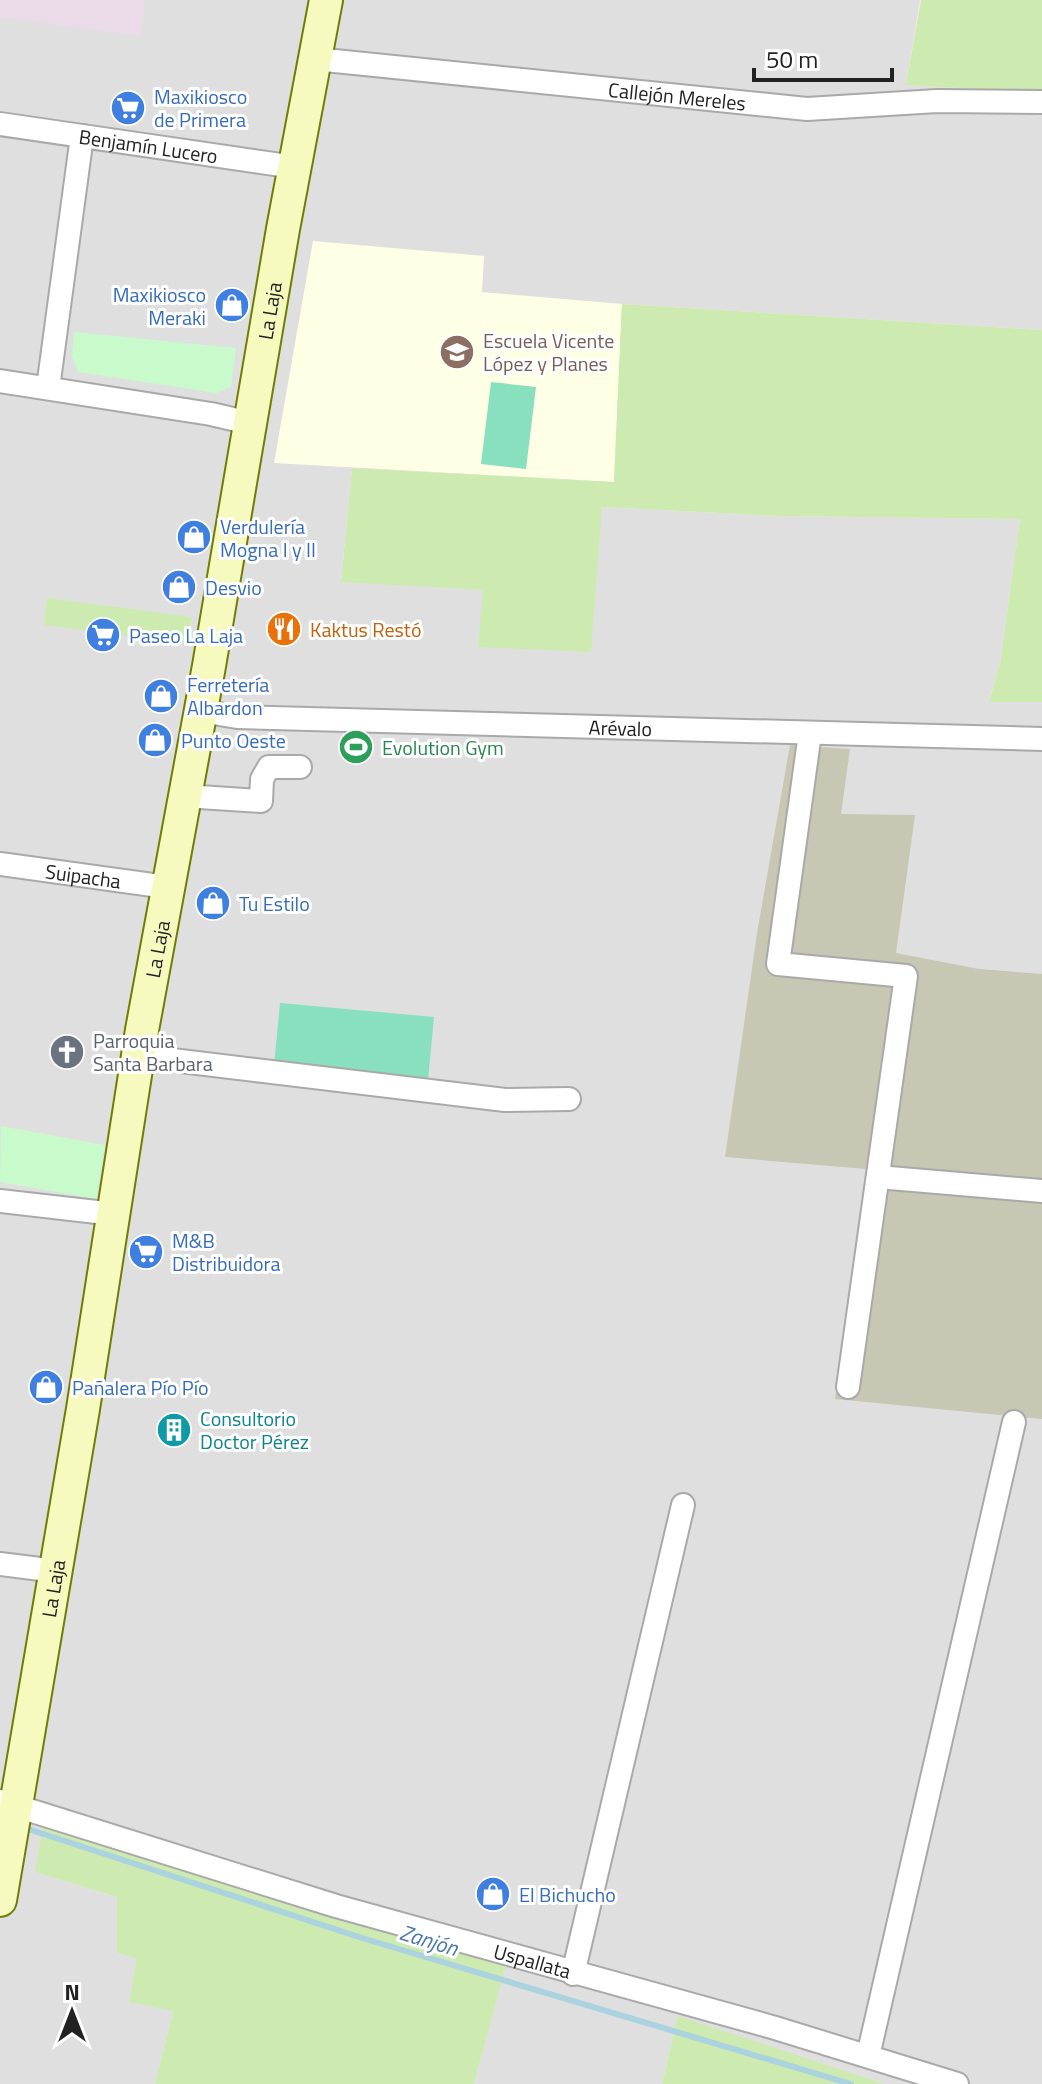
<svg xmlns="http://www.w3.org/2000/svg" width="1042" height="2084" font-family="'Titillium Web',sans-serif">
  <rect width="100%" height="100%" fill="#f2efe9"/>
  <path fill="#e0dfdf" d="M0,0h920l-14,85 136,8v237l-419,-26 -9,178 -262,-14 -11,113 142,9 107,62 11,-145 177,9 242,3 -20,144 -11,38 53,1v1382h-158l-206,-67 -16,67h-188l31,-120 -371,-109 -90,-36 -8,53 81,25v56l21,4 35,54 -18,73h-155z"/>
  <path fill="#ebdbe8" d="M0,0h145l-5,36 -140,-19z"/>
  <path fill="#ffffe5" d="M313,241l171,15 -2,36 140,12 -8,178 -340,-19z"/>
  <path fill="#c7c7b4" d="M790,745l60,4 -9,65 74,1 -19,138 83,16 63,5v445l-207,-20 31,-230 -141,-12 32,-224z"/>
  <path fill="#cdebb0" d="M921,0h121v93l-136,-8z
    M622,304l420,26v372h-53l11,-39 20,-144 -242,-3 -176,-9 -11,145 -113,-5 5,-57 -142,-8 11,-114 262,14z
    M47,598l145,19 -5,27 -143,-19z
    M44,1819l90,36 372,109 -32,120h-319l18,-73 -44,-9 8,-44 -20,-5v-56l-82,-25z
    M678,2016l207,68h-223z"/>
  <path fill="#c8facc" d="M74,332l162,16 -5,39 -14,6 -139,-21 -6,-15z
    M1,1126l104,19 -9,54 -96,-17z"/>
  <path fill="#88e0be" d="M491,382l45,5 -10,82 -45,-5z
    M280,1003l154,14 -6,63 -154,-14z"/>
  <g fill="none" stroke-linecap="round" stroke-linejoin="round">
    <path stroke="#aad3df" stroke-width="6" d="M22,1827l340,111 489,146"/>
    <g stroke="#a9a9a9" stroke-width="26">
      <g id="minor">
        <path id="s1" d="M315,59l492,50 130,-8 105,1"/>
        <path id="s2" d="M0,124l295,43"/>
        <path d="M0,381l211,33 39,9"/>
        <path d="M48,388l34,-252"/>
        <path id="s3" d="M201,711l36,6 805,22"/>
        <path d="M810,733l-32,231 128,12 -58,411"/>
        <path d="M184,796l77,5 1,-22 7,-12h31"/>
        <path id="s4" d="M0,864l167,23"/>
        <path d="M139,1056l366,44 64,-1"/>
        <path d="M878,1177l164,14"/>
        <path d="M0,1201l114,13"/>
        <path d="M0,1564l56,7"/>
        <path id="s5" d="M0,1801l336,105 436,121 185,57"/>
        <path d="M573,1974l110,-469"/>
        <path d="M868,2056l146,-634"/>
      </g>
    </g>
    <g stroke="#707d05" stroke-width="36">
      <g id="secondary">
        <path id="s6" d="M0,1900l83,-491 59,-379 67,-364 74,-437 43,-229"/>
      </g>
    </g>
    <use href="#minor" stroke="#fff" stroke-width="22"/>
    <use href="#secondary" stroke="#f7fabf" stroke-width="32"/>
  </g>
  <defs>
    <g id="supermarket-disc" transform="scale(1.8)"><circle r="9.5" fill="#3f7fe0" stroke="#fff"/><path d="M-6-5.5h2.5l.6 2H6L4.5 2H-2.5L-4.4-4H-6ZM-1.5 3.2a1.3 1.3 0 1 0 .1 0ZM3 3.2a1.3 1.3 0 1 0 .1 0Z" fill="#fff"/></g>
    <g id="shop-disc" transform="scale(1.8)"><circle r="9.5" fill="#3f7fe0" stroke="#fff"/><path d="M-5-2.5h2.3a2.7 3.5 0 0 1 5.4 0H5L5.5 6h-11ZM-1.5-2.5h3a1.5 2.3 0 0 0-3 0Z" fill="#fff"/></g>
    <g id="school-disc" transform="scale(1.8)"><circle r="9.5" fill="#8d6e63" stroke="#fff"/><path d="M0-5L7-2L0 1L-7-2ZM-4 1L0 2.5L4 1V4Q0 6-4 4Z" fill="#fff"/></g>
    <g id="restaurant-disc" transform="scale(1.8)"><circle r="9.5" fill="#e8710a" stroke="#fff"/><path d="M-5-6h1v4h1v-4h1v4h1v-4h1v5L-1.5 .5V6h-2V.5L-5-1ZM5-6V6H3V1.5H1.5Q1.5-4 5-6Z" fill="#fff"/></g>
    <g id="stadium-disc" transform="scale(1.8)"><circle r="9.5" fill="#2e9e5b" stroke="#fff"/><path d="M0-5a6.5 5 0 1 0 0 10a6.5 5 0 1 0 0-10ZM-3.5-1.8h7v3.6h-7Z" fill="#fff"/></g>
    <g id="church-disc" transform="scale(1.8)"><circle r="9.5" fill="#6b7280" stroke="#fff"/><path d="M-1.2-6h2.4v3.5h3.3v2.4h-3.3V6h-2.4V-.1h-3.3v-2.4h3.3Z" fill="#fff"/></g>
    <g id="building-disc" transform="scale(1.8)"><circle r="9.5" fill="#0f9aa8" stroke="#fff"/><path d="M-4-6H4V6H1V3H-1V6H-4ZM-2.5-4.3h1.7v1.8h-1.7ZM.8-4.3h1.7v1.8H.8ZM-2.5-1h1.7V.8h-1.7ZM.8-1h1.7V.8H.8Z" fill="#fff"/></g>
  </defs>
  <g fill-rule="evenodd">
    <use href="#supermarket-disc" x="128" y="108"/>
    <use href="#shop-disc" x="232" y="305"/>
    <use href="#school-disc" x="457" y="352"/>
    <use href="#shop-disc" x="194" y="537"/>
    <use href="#shop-disc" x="179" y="587"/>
    <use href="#restaurant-disc" x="284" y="629"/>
    <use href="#supermarket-disc" x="103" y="635"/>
    <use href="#shop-disc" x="161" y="696"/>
    <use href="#shop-disc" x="155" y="740"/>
    <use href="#stadium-disc" x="356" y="747"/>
    <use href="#shop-disc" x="213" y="903"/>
    <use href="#church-disc" x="67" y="1052"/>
    <use href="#supermarket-disc" x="146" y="1252"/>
    <use href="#shop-disc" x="46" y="1387"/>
    <use href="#building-disc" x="174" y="1430"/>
    <use href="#shop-disc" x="493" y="1894"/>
  </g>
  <g text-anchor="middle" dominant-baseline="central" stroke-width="6" stroke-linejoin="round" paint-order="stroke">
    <g font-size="20" fill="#366cbe" stroke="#fff" text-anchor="start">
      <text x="154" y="96">Maxikiosco<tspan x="154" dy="23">de Primera</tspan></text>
      <text x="206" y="294" text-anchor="end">Maxikiosco<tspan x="206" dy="23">Meraki</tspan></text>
      <text x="220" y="526">Verdulería<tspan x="220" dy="23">Mogna I y II</tspan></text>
      <text x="205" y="587">Desvio</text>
      <text x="129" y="635">Paseo La Laja</text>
      <text x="187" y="684">Ferretería<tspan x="187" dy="23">Albardon</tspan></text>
      <text x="181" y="740">Punto Oeste</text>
      <text x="239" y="903">Tu Estilo</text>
      <text x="172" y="1240">M&amp;B<tspan x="172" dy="23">Distribuidora</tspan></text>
      <text x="72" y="1387">Pañalera Pío Pío</text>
      <text x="519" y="1894">El Bichucho</text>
    </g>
    <g font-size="20" fill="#222" stroke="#fff">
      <text stroke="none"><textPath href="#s1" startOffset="364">Callejón Mereles</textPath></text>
      <text stroke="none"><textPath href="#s2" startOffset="150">Benjamín Lucero</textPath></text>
      <text stroke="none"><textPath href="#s6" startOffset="1612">La Laja</textPath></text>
      <text stroke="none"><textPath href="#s3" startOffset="420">Arévalo</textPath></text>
      <text stroke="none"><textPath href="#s4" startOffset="84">Suipacha</textPath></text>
      <text stroke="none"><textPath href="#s6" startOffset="964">La Laja</textPath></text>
      <text stroke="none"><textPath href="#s6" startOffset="316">La Laja</textPath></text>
      <text stroke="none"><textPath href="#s5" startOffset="556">Uspallata</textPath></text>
    </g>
    <g font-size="20" fill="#785e54" stroke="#fff" text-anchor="start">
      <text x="483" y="340">Escuela Vicente<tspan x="483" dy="23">López y Planes</tspan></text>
    </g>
    <g font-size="20" fill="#c56008" stroke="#fff" text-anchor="start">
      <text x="310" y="629">Kaktus Restó</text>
    </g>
    <g font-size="20" fill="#27864d" stroke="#fff" text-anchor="start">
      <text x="382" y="747">Evolution Gym</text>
    </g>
    <g font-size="20" fill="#5b616d" stroke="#fff" text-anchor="start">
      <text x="93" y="1040">Parroquia<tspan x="93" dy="23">Santa Barbara</tspan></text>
    </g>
    <g font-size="20" fill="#0d838f" stroke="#fff" text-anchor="start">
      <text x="200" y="1418">Consultorio<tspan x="200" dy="23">Doctor Pérez</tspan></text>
    </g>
    <g font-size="22" font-style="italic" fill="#4a7aab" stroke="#fff">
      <text transform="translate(429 1940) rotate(17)">Zanjón</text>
    </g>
  </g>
  <g transform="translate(72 2012)" stroke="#ffffff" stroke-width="6" paint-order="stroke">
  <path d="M0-6L14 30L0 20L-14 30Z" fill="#222222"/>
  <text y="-12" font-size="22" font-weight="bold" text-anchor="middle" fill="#222222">N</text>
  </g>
  <path d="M754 68v12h138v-12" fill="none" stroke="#222222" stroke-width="4"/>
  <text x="766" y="68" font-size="24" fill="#222222" stroke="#ffffff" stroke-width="6" paint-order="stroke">50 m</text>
</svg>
